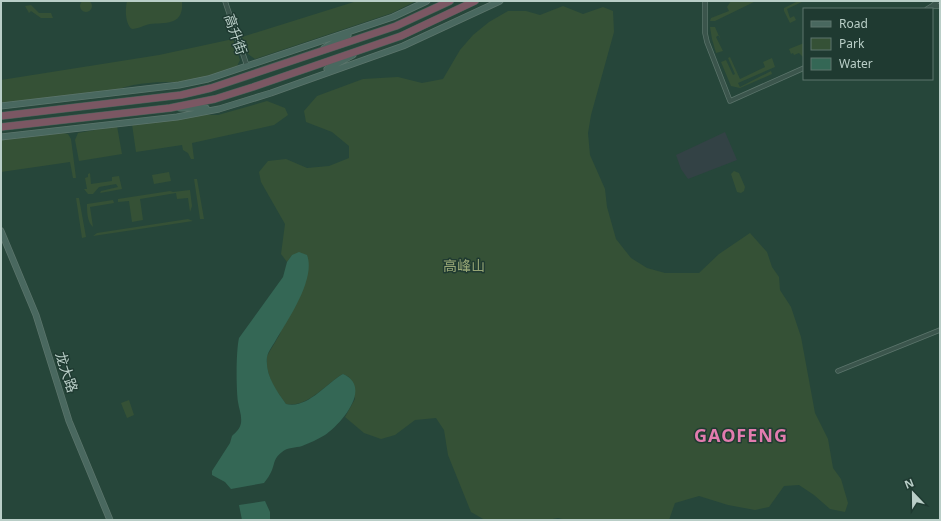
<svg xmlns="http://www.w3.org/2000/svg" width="941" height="521" font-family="'Noto Sans','Noto Sans SC',sans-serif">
  <rect width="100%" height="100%" fill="#26463a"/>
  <path fill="#334245" d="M725,132l12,28 -49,19 -7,-10 -5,-14z"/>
  <path fill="#355136" d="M80 6a6 6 0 1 1 12 0a6 6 0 1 1-12 0Z
    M127,1h55c2,25 -16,21 -32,23 -6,1 -12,5 -18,5 -7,-5 -7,-20 -5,-28z
    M357,1h59l-24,12 -137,46 -7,-5 -6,-17z
    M731,1h25l-41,20h-5l1,-3 18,-7 -2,-4z
    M798,1h6l-17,8 3,9 4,-2 2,4 -6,3 -6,-12v-3z
    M31,5l8,8h12l2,5h-12l-10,-7 -2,2 -4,-7z
    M563,6l20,8 20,-7 10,4 1,21 -23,83 -3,18 2,22 15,34 2,18 9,32 15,19 16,10 18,5h34l20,-19 31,-21 17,19 5,15 7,10 1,13 11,17 10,30 14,76 13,26 5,29 8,11 7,24 -3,9 -15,-3 -16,-14 -15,-10 -15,1 -15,21 -14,3 -27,-5 -29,-9 -24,7 -6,17h-102l-9,-2 -11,2h-62l-14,-8 -23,-57 -4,-25 -8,-12 -21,2 -20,15 -14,4 -17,-6 -19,-16 10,-18 -6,-22 -6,-3c-18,10 -35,34 -57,30l-14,-19 -5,-17v-12l13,-22 12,-79 -5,7 -6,-8 4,-30 -24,-42 -2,-10 9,-11 18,-2 21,9 22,-2 20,-8v-12l-17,-14 -26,-10 -2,-11 13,-15 46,-17 35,-2 24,6 21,-4 17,-29 13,-15 16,-13 19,-11h18l14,4z
    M710,27h5l6,14 -2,-6 -3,2 7,14 -7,2 -4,-14z
    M233,39l7,21 -3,6c-17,5 -40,15 -57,16 -21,0 -42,0 -61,7l-118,14v-23l158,-25z
    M804,43v15l-5,-5 -5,2 -1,-2 -2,1 -2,-5z
    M730,57l10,22 25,-12 -2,-5 9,-4 3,9 -37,16 2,4 31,-16 1,3 -32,14 -9,-2 -10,-24 5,-2 7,15 2,-1 -7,-16z
    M267,101l18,7 3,7 -14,10 -82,18 2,16h-3l-3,-6 -5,-3 -1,-5 -46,7 -4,-28 71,-9h15z
    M117,126l5,28 -43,7 -4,-21 3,-7z
    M63,133l5,1 3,5 5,39h-3l-3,-16 -69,10v-32z
    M734,171l5,2 6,14 -1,4 -3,2 -4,-1 -6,-18z
    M169,172l2,9 -17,3 -2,-9z
    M90,173l1,11 21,-3v-4l7,-1 3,13 -22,4 1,-2 17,-4 -2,-3 -17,3 -6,7h-5l-4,-5h3l-2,-11 3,-1v-3z
    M194,179h3l7,40h-4z
    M190,190l2,16 -2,6 -2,-14 -11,1 -1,-6 -36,6 3,21 -11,2 -3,-21 -11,1v-3l52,-8 3,1z
    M76,198h3l7,39 -4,1z
    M113,200l1,3 -24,4 3,20c-6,-5 -6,-16 -6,-23z
    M188,219l5,2 -100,15 4,-3z
    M129,400l5,15 -7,3 -6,-15z"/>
  <path fill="#346755" d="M299,252l8,3c9,23 -18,63 -30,83 -3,6 -9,13 -10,19 -2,18 9,33 19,47 22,5 39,-20 57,-30 30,13 -2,50 -18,61 -7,4 -15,8 -23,11 -6,2 -15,1 -20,6 -8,6 -7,10 -10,18 -2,5 -5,9 -8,13l-33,6 -6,-7 -13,-7v-4l18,-28 2,-7c4,-4 8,-7 9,-13 1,-8 -2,-14 -3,-21 -2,-14 -2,-51 1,-64l44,-61 4,-15 5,-7z
    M265,501l5,11v8h-28l-3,-15z"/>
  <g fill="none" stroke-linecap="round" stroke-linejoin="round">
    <g stroke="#5c756c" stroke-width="5.5">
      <path id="street" d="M225,1l22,65
        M705,1v32l2,9 23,59 74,-33
        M938,1l-6,5h8
        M927,9l5,-3
        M838,371l102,-41"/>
    </g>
    <g stroke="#5c756c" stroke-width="7">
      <path id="secondary" d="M324,48l24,-13
        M327,69l26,-14
        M1,106l178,-21 29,-6 185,-62 34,-16
        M180,108h26
        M1,137l176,-20 42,-8 52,-16 132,-47 97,-45
        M1,231l35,84 33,106 41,99"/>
    </g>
    <g stroke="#496259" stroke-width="8">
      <path id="highway" d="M1,116l180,-21 30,-7 185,-62 54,-25
        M1,127l169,-19 45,-9 38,-12 148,-51 74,-35"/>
    </g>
    <use href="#street" stroke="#3b554c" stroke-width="4"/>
    <use href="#secondary" stroke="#49685f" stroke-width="5.5"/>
    <use href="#highway" stroke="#7b5763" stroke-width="7"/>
  </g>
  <g text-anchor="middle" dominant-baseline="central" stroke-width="3" stroke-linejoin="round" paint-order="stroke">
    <g font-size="14" fill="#b9cec7" stroke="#1f3a31">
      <text transform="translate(236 34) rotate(71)">高升街</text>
      <text transform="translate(67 372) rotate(72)">龙大路</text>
    </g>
    <g font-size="14" fill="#96a575" stroke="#1f3a31">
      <text x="464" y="265">高峰山</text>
    </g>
    <g font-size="18" font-weight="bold" letter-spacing="1" fill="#e27cae" stroke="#1f3a31">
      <text x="741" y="435">GAOFENG</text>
    </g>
  </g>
  <rect width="941" height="521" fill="none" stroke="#b9cec7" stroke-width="4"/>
  <rect x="803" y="8" width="130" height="72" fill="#1f3a31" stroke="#5d756d"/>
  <rect x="811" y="21" width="20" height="6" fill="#49685f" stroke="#5d756d"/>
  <text x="839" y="28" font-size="12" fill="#b9cec7">Road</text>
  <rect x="811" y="38" width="20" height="12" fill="#355136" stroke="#5d756d"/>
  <text x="839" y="48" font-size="12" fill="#b9cec7">Park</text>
  <rect x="811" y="58" width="20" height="12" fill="#346755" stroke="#5d756d"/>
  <text x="839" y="68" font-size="12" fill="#b9cec7">Water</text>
  <g transform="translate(913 493) rotate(338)" stroke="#1f3a31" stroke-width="3" paint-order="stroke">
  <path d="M0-3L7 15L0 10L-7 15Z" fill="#b9cec7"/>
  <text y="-6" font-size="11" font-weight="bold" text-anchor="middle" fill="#b9cec7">N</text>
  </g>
</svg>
